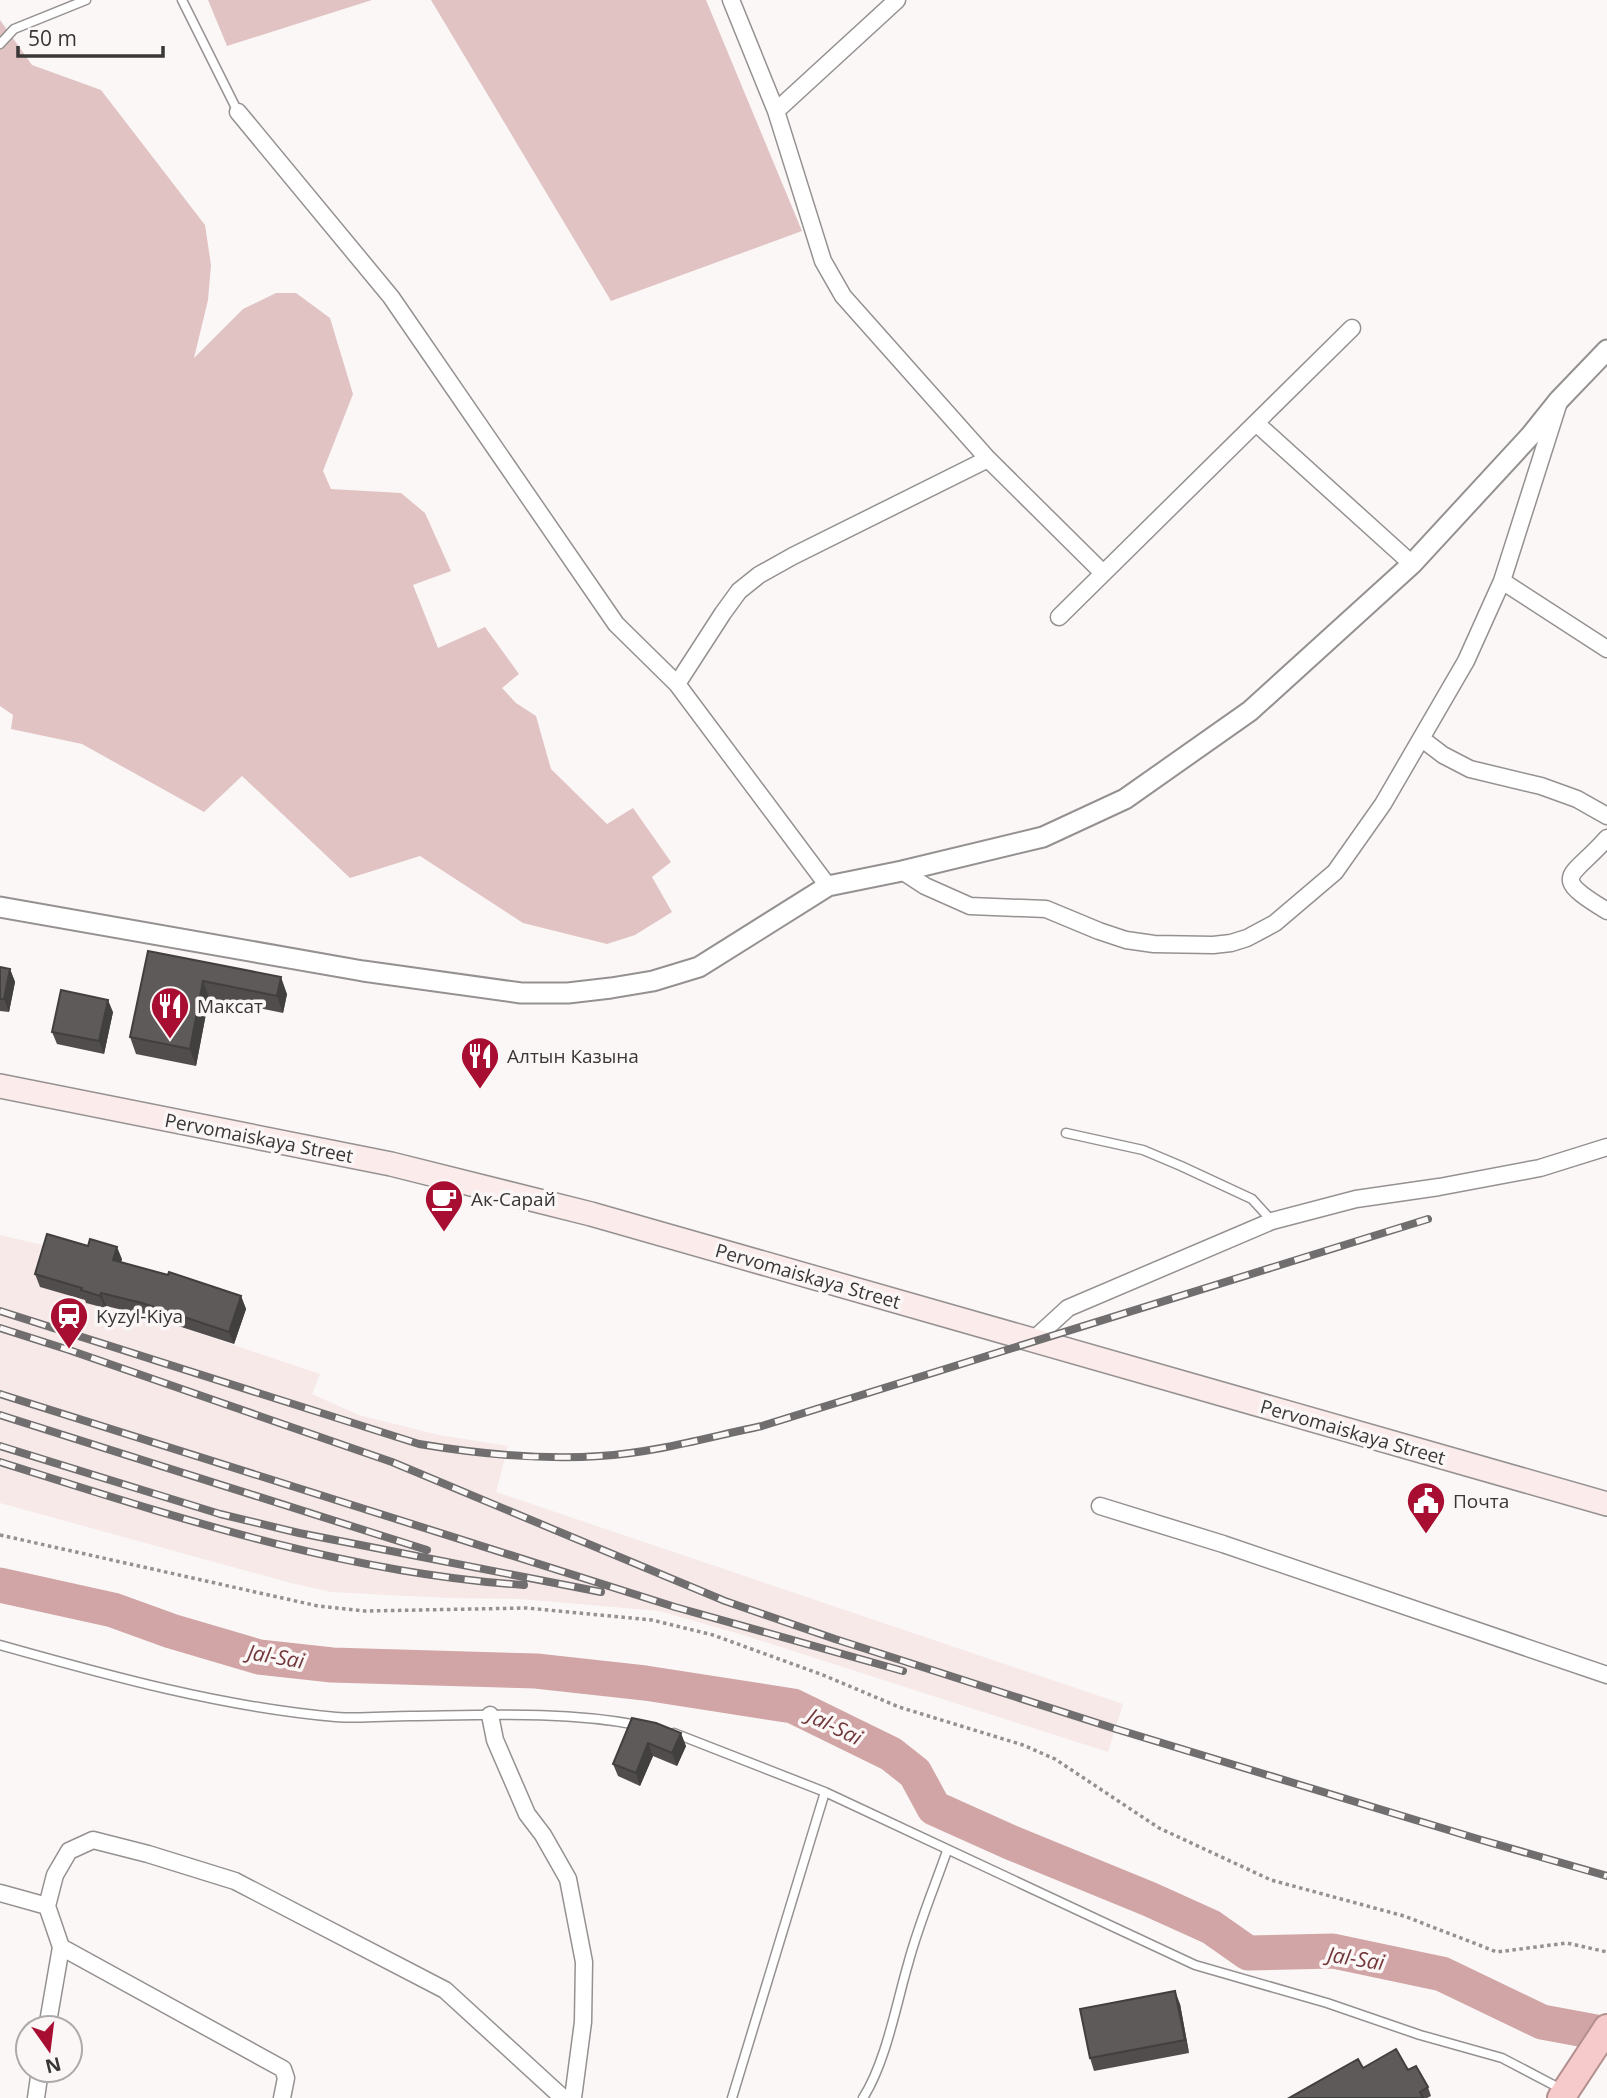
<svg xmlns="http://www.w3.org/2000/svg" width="1607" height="2098" font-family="'Open Sans',sans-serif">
  <rect width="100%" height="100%" fill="#fbf7f7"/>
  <path fill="#f6e9e8" d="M0,1235l51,12 -10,40 30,9 1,-3 32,15 3,-6 17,9 38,10 158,53 -8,20 47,21 80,20 69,11 -12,46 627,212 -15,48 -368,-118 -81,-23 -139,-12 -72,-1 -117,-6 -40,-9 -291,-80z"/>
  <path fill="#e2c3c3" d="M208,0h164l-145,46z
    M431,0h275l96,231 -191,70z
    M0,20l32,45 69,25 104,135 6,40 -3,35 -14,58 49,-49 33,-16h20l34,25 23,76 -30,77 8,18 70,4 24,20 26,58 -38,14 25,63 47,-21 34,47 -17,14 14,15 20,13 15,53 56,55 26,-16 38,54 -19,15 20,35 -37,23 -28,9 -84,-21 -103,-67 -70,22 -108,-102 -38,36 -122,-68 -71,-15 2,-14 -13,-9z"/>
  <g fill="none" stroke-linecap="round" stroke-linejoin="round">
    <path stroke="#d1a5a5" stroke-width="35" d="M0,1585l113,25 58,21 88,26 73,8 204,6 109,12 148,23 98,48 24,19 19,35 78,35 137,56 62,28 37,26 85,-2 109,23 100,48 65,12"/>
    <g stroke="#959191" stroke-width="11">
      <path id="service" d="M182,0l56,112
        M0,44l14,-15 72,-29
        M1066,1133l77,17 38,16 71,33 20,22
        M0,1645c110,31 222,62 336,72 25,2 50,-1 75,-1 75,-1 153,-5 227,9
        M674,1733l151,59 370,173 132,38 93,32 82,23 61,32
        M732,2098l93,-306
        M863,2098c23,-36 33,-93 45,-134 10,-38 26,-76 39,-113"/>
    </g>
    <g stroke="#959191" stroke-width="19">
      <path id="minor" d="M731,0l45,111 47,150 20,35 145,163 115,114
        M776,111l121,-111
        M238,112l153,185 225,327 61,60 151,202
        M1256,423l156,141
        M1502,581l105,68
        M1059,617l293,-289
        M677,684l46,-71 16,-22 20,-16 34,-19 195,-97
        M1422,739l21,16 27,14 71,17 36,13 30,17
        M1607,838c-36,41 -59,37 0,73
        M902,871l23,15 45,20 76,3 53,22 27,9 28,4 59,1 18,-2 16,-5 28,-15 60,-51 48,-68 83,-143 36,-80 56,-176
        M1032,1341l36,-33 204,-87 84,-22 83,-12 101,-19 67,-21
        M1100,1506l123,38 384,131
        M490,1715l5,25 32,74 16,21 25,44 16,83 -1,60 -10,76
        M0,1893l47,13
        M47,2028l14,-81
        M36,2098l4,-28
        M282,2098l4,-20 -3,-9 -222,-122 -14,-41 8,-31 14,-24 24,-11 55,14 87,27 210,109 118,108"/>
    </g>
    <g stroke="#959191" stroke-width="23">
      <path id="tertiary" d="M0,907l363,64 158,22h47l43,-5 42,-7 46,-14 129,-81 74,-15 141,-34 82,-38 125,-88 162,-147 119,-129 28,-35 48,-50"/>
    </g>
    <g stroke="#959191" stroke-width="26">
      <path id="secondary" d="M0,1086l391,78 200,50 1016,290"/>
    </g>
    <g stroke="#b28e8e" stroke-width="30">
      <path id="trunk" d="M1561,2098l46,-70"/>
    </g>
    <path stroke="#949191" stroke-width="3.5" stroke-dasharray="3.5 3.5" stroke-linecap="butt" d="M0,1535l318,71 47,5 162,-3 125,12 61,15 110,40 76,32 124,38 32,14 104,69 112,52 133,36 93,36 70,-9 40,9"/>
    <use href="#service" stroke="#fff" stroke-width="8"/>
    <use href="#minor" stroke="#fff" stroke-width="16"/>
    <use href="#tertiary" stroke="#fff" stroke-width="19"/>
    <use href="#secondary" stroke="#fbebeb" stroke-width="23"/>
    <use href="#trunk" stroke="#f6caca" stroke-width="26"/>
    <g stroke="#706e6e" stroke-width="8">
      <path id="rail" d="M0,1311l419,133c60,10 120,16 181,12 54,-3 109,-19 162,-30l666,-207
        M0,1328l69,22 323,112 333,139 110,38 281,90 362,110 129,37
        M0,1394l675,213 228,64
        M0,1415l427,135
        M0,1446l220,68 79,19 302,59
        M0,1462c172,54 343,111 524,123"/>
    </g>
    <use href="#rail" stroke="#fbf7f7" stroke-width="5" stroke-dasharray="16" stroke-linecap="butt"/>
  </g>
  <path fill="#514d4d" d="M148,951l139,43 -4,19 -74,-15 -13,68 -60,-12 -6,-17z
    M0,967l10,2 5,13 -6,30 -9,-1z
    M113,1012l-9,42 -47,-10 -5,-12z
    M122,1259l-1,3 120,34 5,13 -12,35 -87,-28 -41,-10 -1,2 -19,-5 -1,-3 -45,-13 -5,-13z
    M656,1723l30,23 -9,20 -24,-10 -13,30 -22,-10 -5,-12z
    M1180,2004l9,49 -95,18 -4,-13z
    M1363,2068l45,2 20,17 3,9 -4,2h-138z"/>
  <path fill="#423f3f" d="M10,969l5,13 -6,30 -5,-13z
    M281,977l6,17 -4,19 -6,-17z
    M203,981l6,17 -13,68 -6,-17z
    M108,1000l5,12 -9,42 -5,-13z
    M117,1247l5,12 -4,13 -5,-12z
    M101,1293l5,13 -1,2 -5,-12z
    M241,1296l5,13 -12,35 -5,-12z
    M681,1733l5,13 -9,20 -5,-13z
    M648,1743l5,13 -13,30 -4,-13z
    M1175,1991l5,13 9,49 -4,-13z"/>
  <path fill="#5e5a5a" stroke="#423f3f" stroke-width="2" d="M148,951l133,26 -4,19 -74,-15 -13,68 -60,-12z
    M0,967l10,2 -6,30h-4z
    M61,990l47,10 -9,41 -47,-9z
    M47,1234l41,12 2,-7 27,8 -4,13 55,15 1,-3 72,24 -12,36 -87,-29 -41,-10 -1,3 -19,-6 1,-2 -47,-14z
    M632,1718l24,5 25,10 -9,20 -24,-10 -12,30 -23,-9z
    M1175,1991l10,49 -95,18 -10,-49z
    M1396,2049l12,21 8,-4 12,21 -8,5 3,6h-134l69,-39 5,9z"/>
  <defs>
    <g id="restaurant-pin" transform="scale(2.0125)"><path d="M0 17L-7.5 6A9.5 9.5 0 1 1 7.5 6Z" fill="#a70e31" stroke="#fbf7f7"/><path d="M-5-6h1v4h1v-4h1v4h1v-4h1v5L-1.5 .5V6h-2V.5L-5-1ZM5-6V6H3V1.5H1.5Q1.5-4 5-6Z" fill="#fff"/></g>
    <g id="cafe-pin" transform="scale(2.0125)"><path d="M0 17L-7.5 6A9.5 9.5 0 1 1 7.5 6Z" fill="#a70e31" stroke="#fbf7f7"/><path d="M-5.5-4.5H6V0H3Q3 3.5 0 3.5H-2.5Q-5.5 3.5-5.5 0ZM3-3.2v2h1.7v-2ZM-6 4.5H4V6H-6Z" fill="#fff"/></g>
    <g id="station-pin" transform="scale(2.0125)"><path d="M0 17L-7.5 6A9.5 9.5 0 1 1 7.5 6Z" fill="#a70e31" stroke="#fbf7f7"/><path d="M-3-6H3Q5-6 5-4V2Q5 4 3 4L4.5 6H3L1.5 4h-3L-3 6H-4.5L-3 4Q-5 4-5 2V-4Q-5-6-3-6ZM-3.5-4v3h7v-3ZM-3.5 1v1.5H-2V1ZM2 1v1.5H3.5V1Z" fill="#fff"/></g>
    <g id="civic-pin" transform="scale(2.0125)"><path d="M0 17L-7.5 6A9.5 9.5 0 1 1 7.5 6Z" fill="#a70e31" stroke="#fbf7f7"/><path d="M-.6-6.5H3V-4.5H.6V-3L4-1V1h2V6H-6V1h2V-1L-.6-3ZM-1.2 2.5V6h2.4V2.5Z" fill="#fff"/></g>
  </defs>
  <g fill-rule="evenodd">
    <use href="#restaurant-pin" x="170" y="1006"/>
    <use href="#restaurant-pin" x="480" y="1056"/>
    <use href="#cafe-pin" x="444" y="1199"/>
    <use href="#station-pin" x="69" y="1316"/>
    <use href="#civic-pin" x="1426" y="1501"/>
  </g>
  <g text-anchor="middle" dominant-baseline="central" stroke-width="7" stroke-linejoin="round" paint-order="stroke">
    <g font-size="19" fill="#383636" stroke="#fbf7f7" text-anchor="start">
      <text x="197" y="1006">Максат</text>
      <text x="507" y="1056">Алтын Казына</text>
      <text x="471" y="1199">Ак-Сарай</text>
      <text x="96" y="1316">Kyzyl-Kiya</text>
      <text x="1453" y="1501">Почта</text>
    </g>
    <g font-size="19" fill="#383636" stroke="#fbf7f7">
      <text transform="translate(259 1138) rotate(11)">Pervomaiskaya Street</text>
      <text transform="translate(808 1276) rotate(16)">Pervomaiskaya Street</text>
      <text transform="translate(1353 1432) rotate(16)">Pervomaiskaya Street</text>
    </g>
    <g font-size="21" font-style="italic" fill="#71373a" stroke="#fbf7f7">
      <text transform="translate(276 1656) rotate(10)">Jal-Sai</text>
      <text transform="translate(835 1726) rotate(26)">Jal-Sai</text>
      <text transform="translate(1356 1958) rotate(9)">Jal-Sai</text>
    </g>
  </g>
  <g transform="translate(49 2049) rotate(166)"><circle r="33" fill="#fbf7f7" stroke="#adaaaa" stroke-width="2"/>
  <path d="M0-5L12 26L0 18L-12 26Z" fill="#a70e31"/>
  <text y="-10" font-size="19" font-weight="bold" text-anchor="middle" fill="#383636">N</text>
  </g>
  <path d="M18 46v10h145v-10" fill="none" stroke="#383636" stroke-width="3.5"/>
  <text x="28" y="46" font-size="21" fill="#383636" stroke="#fbf7f7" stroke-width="5" paint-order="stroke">50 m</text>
</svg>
